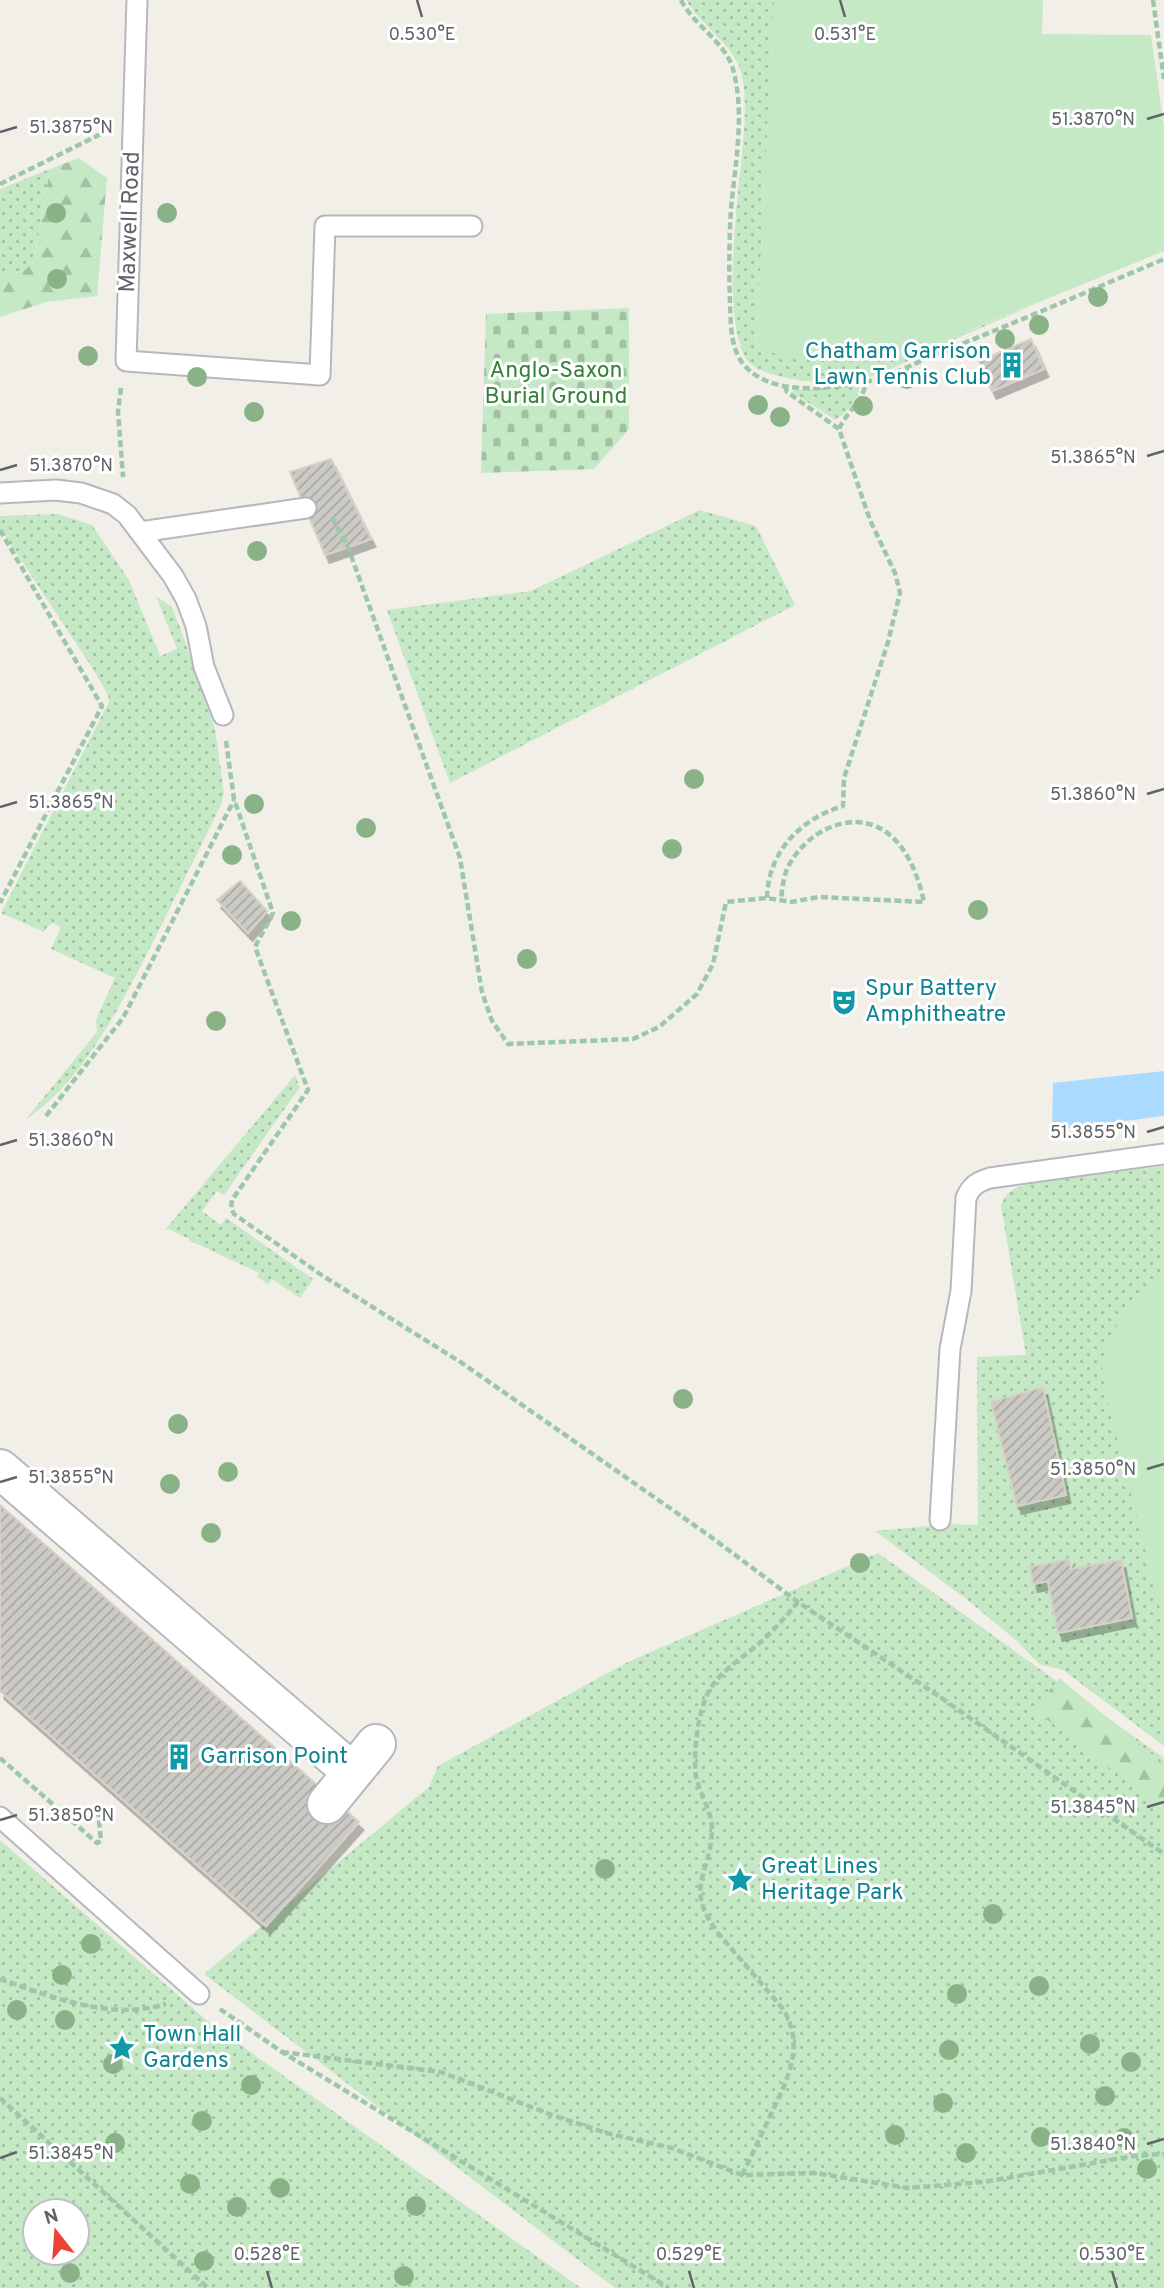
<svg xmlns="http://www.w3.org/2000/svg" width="1164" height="2288" font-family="Overpass,sans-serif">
  <defs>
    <pattern id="green-dots" width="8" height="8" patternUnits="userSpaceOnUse" patternTransform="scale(1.75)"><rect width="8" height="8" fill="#c5e8c5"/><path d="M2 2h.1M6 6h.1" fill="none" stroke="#a3c0a4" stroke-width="1.8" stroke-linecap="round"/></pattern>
    <pattern id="forest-firs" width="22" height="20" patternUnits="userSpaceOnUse" patternTransform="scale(1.75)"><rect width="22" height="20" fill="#c5e8c5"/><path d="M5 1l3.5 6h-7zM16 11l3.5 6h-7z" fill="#a3c0a4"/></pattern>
    <pattern id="cemetery-stones" width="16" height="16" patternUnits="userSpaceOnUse" patternTransform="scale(1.75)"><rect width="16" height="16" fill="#c5e8c5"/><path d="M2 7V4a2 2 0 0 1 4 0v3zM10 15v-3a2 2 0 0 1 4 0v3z" fill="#a3c0a4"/></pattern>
    <pattern id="building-hatch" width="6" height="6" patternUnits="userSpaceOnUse" patternTransform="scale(1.75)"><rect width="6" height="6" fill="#cccac5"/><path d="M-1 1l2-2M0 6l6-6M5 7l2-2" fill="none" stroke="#a9a8a4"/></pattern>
    <filter id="shadow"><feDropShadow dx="4.5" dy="8" stdDeviation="0" flood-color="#0004"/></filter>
  </defs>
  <rect width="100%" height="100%" fill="#f1efe8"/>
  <path fill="url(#green-dots)" fill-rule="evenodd" d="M686,0h88l-18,350 99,9 40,-2 24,-6 119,-48c-36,16 -72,31 -107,47 -20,9 -42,22 -63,27 -29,7 -61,7 -89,-1 -13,-3 -29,-8 -35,-21 -18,-38 -10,-121 -6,-163 3,-31 13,-98 1,-126 -10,-24 -39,-42 -53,-66z
    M50,169l-16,92 -9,9 -25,7v-88z
    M860,386c-2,12 -14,29 -25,34l-43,-28 3,-2z
    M700,510l56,16 39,79 -345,178 -63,-173 144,-19z
    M58,514l34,11 37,55 31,76 17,-7 -21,-53 16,11 10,26 33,96 9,64 -2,9c-22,47 -46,93 -69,140 -30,58 -70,141 -127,177l71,-87 -1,-12 19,-42 -64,-29 10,-22 -8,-4 -6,4 -3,5 -43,-19 108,-211 -1,-7 -15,-26 -93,-141v-12z
    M295,1075l5,12 -76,108 -7,-4 -15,20 19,14 5,-7 87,61 -13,19 -28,-19 -4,5 -11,-7 2,-4 -68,-32 -1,1 -1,-3 -21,-10 -3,1z
    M1164,1166v580l-101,-76 -24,-6 -22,-23 -52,-43 -90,-67 74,-7 29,1 -1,-168 49,-2 -25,-149c5,-16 16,-19 31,-23z
    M878,1553l286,205v530h-549l-411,-314 225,-187 9,-21 190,-104z
    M0,1840l211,184 370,264h-581zM35,2211h42v42h-42z"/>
  <path fill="url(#forest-firs)" d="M79,158l28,20 -10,118 -51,6 -46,15v-40l25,-7 9,-9 16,-92z
    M1059,1678l105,86v46l-129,-100z"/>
  <path fill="url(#cemetery-stones)" d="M629,308v121l-35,40 -113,4 5,-159z"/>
  <path fill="#c5e8c5" d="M774,0h269l-1,34 109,1 13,92v124l-245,100c-49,13 -113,8 -163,-1z
    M1164,1274v352l-57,-229c-2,-11 -6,-22 -5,-33 2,-28 38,-77 62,-90z"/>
  <path fill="#aadaff" d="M1164,1071v45l-112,14 1,-47z"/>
  <path fill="url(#building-hatch)" stroke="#d6d1c6" stroke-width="2" filter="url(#shadow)" d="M1031,339l13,30 -52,22 -13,-30z
    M331,459l40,80 -46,16 -35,-83z
    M240,881l27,30 -19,22 -31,-33z
    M1043,1387l23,108 -49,11 -26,-104z
    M0,1505l359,317 -93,104 -266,-235z
    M1069,1559l2,10 50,-9 11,58 -74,15 -10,-52 -15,3 -3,-17z"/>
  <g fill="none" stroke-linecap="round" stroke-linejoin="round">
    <g stroke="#b5b8bc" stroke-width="23">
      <path id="lane" d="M137,0l-11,361 194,14 5,-149h147
        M0,493l56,-3 25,3 32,11 14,11 46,61 13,23 10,27 8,41 19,48
        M140,532l166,-24
        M940,1520l10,-171 11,-58 5,-93c5,-12 11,-16 24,-20l174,-24
        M0,1817l199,177"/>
    </g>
    <g stroke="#b5b8bc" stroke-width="42">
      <path id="street" d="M0,1469l352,303
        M327,1804l49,-60"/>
    </g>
    <path stroke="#9cc7a9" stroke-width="4.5" stroke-dasharray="7 3.5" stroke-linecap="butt" d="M681,0c12,24 43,42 51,66 14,45 3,98 -1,143 -2,31 -2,64 -1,95 1,22 0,49 18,65 27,26 78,20 112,14 25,-4 55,-20 79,-30 76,-30 150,-62 225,-94
      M1153,0l11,79
      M0,184l103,-51
      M785,386l2,6 52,37
      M121,388l-3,23 5,66
      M332,518l16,29 112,311 22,134 10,29 16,23 125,-5 26,-12 38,-33 16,-30 13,-62 41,-4 24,4 28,-5 105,5c-5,-23 -15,-51 -34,-67 -36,-30 -86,-3 -103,34 -4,10 -5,21 -6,32
      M0,530l102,176 -102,197
      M226,741l8,58 39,114 -18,34 53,143 -76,110 -1,8 3,6 89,62 139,87 245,171 91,68 145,97 221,155
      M767,898c1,-46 33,-79 76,-92l1,-28 44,-136 12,-49 -5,-20 -25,-53 -31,-91c6,-15 26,-31 27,-47
      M46,1116l77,-98 111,-218
      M0,1758l97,85 4,-2 -3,-31
      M0,1979c52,18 111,42 166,25
      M220,2009l62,43 387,236
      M282,2052l159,20 111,43 54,18 66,15 70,27 73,-2 93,15 75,-6 151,-26 30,-2
      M0,2098l208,190
      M742,2175c10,-20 19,-39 28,-59 17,-35 36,-71 13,-107l-65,-76c-34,-46 -9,-55 -6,-101 1,-23 -17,-42 -17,-66 0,-22 3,-53 13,-73 11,-22 36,-36 54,-52 13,-12 24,-25 36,-39"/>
    <use href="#lane" stroke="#fff" stroke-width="19"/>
    <use href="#street" stroke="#fff" stroke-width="38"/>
  </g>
  <g fill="#89b387">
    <circle cx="56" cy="213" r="10"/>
    <circle cx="167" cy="213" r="10"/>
    <circle cx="57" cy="279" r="10"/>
    <circle cx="1098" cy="297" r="10"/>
    <circle cx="1039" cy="325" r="10"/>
    <circle cx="1005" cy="339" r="10"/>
    <circle cx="88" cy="356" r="10"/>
    <circle cx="197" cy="377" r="10"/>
    <circle cx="907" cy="379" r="10"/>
    <circle cx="758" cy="405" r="10"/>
    <circle cx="863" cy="406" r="10"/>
    <circle cx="254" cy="412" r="10"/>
    <circle cx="780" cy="417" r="10"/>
    <circle cx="257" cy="551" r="10"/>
    <circle cx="694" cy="779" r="10"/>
    <circle cx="254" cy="804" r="10"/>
    <circle cx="366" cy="828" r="10"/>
    <circle cx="672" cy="849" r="10"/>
    <circle cx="232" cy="855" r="10"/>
    <circle cx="978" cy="910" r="10"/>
    <circle cx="291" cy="921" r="10"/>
    <circle cx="527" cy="959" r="10"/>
    <circle cx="216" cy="1021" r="10"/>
    <circle cx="683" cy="1399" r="10"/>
    <circle cx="178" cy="1424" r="10"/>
    <circle cx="228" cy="1472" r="10"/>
    <circle cx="170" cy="1484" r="10"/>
    <circle cx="211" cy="1533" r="10"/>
    <circle cx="860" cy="1563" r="10"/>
    <circle cx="605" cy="1869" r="10"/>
    <circle cx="993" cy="1914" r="10"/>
    <circle cx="91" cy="1944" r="10"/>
    <circle cx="62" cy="1975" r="10"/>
    <circle cx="1039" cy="1986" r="10"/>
    <circle cx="957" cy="1994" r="10"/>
    <circle cx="17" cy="2010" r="10"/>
    <circle cx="65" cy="2020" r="10"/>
    <circle cx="1090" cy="2044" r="10"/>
    <circle cx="949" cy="2050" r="10"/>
    <circle cx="1131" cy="2062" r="10"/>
    <circle cx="113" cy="2064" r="10"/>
    <circle cx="251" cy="2085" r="10"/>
    <circle cx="1105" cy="2096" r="10"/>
    <circle cx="943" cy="2103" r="10"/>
    <circle cx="202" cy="2121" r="10"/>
    <circle cx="895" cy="2135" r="10"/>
    <circle cx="1041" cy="2137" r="10"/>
    <circle cx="1124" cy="2138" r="10"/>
    <circle cx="115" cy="2143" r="10"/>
    <circle cx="966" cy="2153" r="10"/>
    <circle cx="1147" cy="2169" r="10"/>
    <circle cx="190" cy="2184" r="10"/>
    <circle cx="280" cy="2188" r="10"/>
    <circle cx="416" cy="2206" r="10"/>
    <circle cx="237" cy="2207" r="10"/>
    <circle cx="204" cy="2261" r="10"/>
    <circle cx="70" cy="2273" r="10"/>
    <circle cx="404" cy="2276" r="10"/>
  </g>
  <path fill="none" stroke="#5f6368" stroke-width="2.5" d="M417,0l5,17M840,0l5,17M1147,119l17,-5M0,132l17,-5M1147,456l17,-5M0,470l17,-5M1147,794l17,-5M0,807l17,-5M1147,1132l17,-5M0,1145l17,-5M1147,1469l17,-5M0,1482l17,-5M1147,1807l17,-5M0,1820l17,-5M1147,2144l17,-5M0,2158l17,-6M267,2271l5,17M689,2271l5,17M1112,2271l5,17"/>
  <defs>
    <g id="building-bare" transform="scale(2.1)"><path d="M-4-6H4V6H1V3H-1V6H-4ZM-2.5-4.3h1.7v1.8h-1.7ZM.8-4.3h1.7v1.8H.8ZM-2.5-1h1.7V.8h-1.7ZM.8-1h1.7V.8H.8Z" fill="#0f9aa8" stroke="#fff" stroke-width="2.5" paint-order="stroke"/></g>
    <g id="theatre-bare" transform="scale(2.1)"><path d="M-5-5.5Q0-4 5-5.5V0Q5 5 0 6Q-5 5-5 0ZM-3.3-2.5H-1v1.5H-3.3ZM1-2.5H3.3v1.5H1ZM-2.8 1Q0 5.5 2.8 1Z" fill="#0f9aa8" stroke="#fff" stroke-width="2.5" paint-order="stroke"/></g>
    <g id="sight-bare" transform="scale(2.1)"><path d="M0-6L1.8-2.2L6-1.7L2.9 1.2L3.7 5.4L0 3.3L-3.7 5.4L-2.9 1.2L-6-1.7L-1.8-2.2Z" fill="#0f9aa8" stroke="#fff" stroke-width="2.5" paint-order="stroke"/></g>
  </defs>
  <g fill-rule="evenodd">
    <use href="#building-bare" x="1012" y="365"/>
    <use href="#theatre-bare" x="844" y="1002"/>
    <use href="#building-bare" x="179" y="1757"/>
    <use href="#sight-bare" x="740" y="1880"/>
    <use href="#sight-bare" x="122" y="2048"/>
  </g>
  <g text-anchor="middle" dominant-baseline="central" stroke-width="6" stroke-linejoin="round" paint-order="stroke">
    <g font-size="23" fill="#5f6368" stroke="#fff">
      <text transform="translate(131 222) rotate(-88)">Maxwell Road</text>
    </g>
    <g font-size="23" fill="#0d838f" stroke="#fff" text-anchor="start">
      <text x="991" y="352" text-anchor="end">Chatham Garrison<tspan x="991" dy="26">Lawn Tennis Club</tspan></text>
      <text x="865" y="989">Spur Battery<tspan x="865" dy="26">Amphitheatre</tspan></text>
      <text x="200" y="1757">Garrison Point</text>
      <text x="761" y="1867">Great Lines<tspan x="761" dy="26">Heritage Park</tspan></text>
      <text x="143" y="2035">Town Hall<tspan x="143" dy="26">Gardens</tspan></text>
    </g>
    <g font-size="23" fill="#348238" stroke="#fff">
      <text x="556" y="371">Anglo-Saxon<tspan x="556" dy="26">Burial Ground</tspan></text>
    </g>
  </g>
  <g font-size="18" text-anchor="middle" fill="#5f6368" stroke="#fff" stroke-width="6" stroke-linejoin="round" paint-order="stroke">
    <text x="422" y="40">0.530°E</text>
    <text x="845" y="40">0.531°E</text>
    <text x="1093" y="125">51.3870°N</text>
    <text x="71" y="133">51.3875°N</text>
    <text x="1093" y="463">51.3865°N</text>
    <text x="71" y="471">51.3870°N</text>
    <text x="1093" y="800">51.3860°N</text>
    <text x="71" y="808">51.3865°N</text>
    <text x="1093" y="1138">51.3855°N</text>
    <text x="71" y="1146">51.3860°N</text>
    <text x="1093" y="1475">51.3850°N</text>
    <text x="71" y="1483">51.3855°N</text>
    <text x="1093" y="1813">51.3845°N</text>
    <text x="71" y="1821">51.3850°N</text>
    <text x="1093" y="2150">51.3840°N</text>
    <text x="71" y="2159">51.3845°N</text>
    <text x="267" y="2260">0.528°E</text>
    <text x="689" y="2260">0.529°E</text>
    <text x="1112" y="2260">0.530°E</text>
  </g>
  <g transform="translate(56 2232) rotate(343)"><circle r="33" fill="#ffffff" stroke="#bfc1c3" stroke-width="2"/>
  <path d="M0-5L12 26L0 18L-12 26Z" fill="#ea4335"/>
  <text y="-10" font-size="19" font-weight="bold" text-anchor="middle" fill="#5f6368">N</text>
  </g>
</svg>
